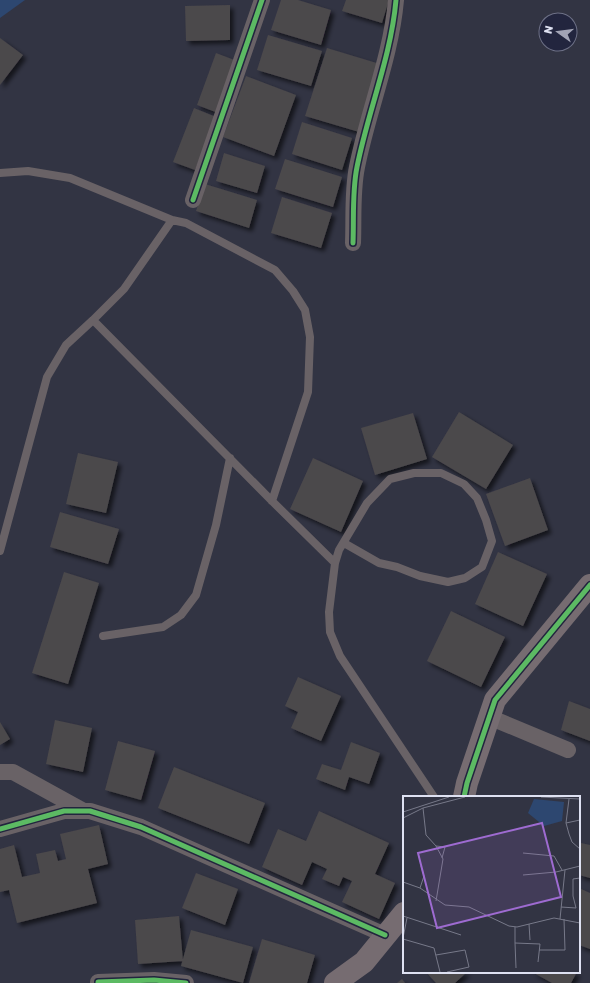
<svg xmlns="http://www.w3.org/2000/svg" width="590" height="983" font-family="Rubik,sans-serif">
  <defs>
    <filter id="shadow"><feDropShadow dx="3.5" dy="3.5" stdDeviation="2" flood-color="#0009"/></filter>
  </defs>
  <rect width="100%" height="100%" fill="#323443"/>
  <path fill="#2d4770" d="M0,0h25l-25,18z"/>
  <path fill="#4b484b" filter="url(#shadow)" d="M281,0h17l33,10 -10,35 -50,-15z
    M346,0h43l-7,23 -40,-12z
    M230,5v35l-44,1 -1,-35z
    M268,35l54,16 -11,35 -54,-16z
    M0,38l23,17 -23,30z
    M327,48l53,16 -21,68 -54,-16z
    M216,53l21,8 -19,52 -21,-8z
    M246,76l50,19 -22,61 -51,-19z
    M194,108l22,9 -21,53 -22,-8z
    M302,122l50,16 -10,32 -50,-16z
    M224,153l41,13 -8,27 -41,-12z
    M285,159l57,18 -9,30 -58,-18z
    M205,184l52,16 -8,28 -53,-17z
    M282,197l50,16 -11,35 -50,-15z
    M459,412l54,33 -27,44 -54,-32z
    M413,413l14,46 -52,16 -14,-47z
    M78,453l40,9 -12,51 -40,-9z
    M313,458l50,23 -22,51 -51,-23z
    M530,478l18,52 -43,16 -19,-52z
    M60,512l59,17 -11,35 -58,-17z
    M498,552l49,22 -24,52 -48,-22z
    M64,572l35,11 -31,101 -36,-11z
    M451,611l54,26 -24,50 -54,-26z
    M298,677l43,19 -20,45 -30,-13 7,-16 -13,-6z
    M569,701l21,8v32l-29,-11z
    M55,720l37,8 -9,44 -37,-8z
    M0,722l10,17 -10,6z
    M118,741l37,10 -14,49 -36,-10z
    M351,742l29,11 -11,31 -20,-7 -4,13 -29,-11 6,-15 19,6z
    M174,767l91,36 -16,41 -91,-36z
    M319,811l70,32 -14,31 20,9 -16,36 -37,-17 10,-21 -9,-4 -4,9 -17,-7 5,-10 -15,-7 -10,23 -40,-18 16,-38 28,12z
    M99,825l9,39 -20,5 9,34 -80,20 -8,-33 -9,2v-43l14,-4 8,32 18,-4 -4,-19 19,-4 3,11 8,-2 -6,-25z
    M581,843l9,2v33l-11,-3v-24z
    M196,873l42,16 -13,36 -43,-17z
    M579,888l11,5v56l-11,-4z
    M179,916l4,45 -45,3 -3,-44z
    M191,930l62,17 -10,36 -62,-17z
    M262,939l53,16 -8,28h-58z
    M426,972h41l-12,11h-19z
    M532,972h45l-6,11h-19z
    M402,979l3,4h-8z"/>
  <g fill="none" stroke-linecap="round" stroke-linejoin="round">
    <path stroke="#696266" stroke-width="8" d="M0,173l28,-2 42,7 102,42 14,3 89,47 18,21 12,19 5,27 -2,55 -36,109
      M93,320l179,181 63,62 -6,49 1,20 10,24 94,141
      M0,551l47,-174 19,-32 27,-25 31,-31 48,-69
      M335,563l4,-13 28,-47 23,-24 24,-6h27l23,11 13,14 9,22 6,21 -10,26 -17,11 -17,4 -28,-6 -23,-9 -18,-4 -35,-20
      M103,636l60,-9 18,-12 15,-20 20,-70 14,-67"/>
    <path stroke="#696266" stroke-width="16" d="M193,200l69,-200
      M353,243c1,-25 -1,-52 4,-76 11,-56 34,-110 39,-167
      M489,717l79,33
      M0,772h13l69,38
      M0,829l64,-18h26l51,16 244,108
      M98,982l56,-2 32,3"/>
    <path stroke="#766c71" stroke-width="22" d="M464,797l3,-14 28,-83 95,-115
      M335,983l29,-21 40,-49"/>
    <g stroke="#22253e" stroke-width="8">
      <path id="cycleway" d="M193,200l69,-200
        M353,243c1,-25 -1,-52 4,-76 11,-56 34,-110 39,-167
        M464,797l3,-14 28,-83 95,-115
        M0,829l64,-18h26l51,16 244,108
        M98,982l56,-2 32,3"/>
    </g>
    <use href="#cycleway" stroke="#5cba63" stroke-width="5"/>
  </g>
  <g transform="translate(403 796)">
    <rect width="177" height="177" fill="#323443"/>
    <path d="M131,3l30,3 -2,19 -18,5 -16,-13z" fill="#2d4770"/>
    <path fill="none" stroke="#777989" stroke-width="1" d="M138,1l39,2M166,3l-3,24 3,11 3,8 8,7M20,12l3,27 10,11 7,13 -7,42M0,16l46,-15M0,22l20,-10 42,-11M163,27l14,-3M33,50l9,1 -3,11M120,57l31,3 8,14M120,79l33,-3 24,-6M0,86l17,6 25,17 24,2 40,19 8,1 37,-9 26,5M17,92l4,-12 -3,-10M158,111l15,1 -3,-12v-17l7,-1M0,120l58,19M157,123l5,-49M126,128l1,16M112,131v16l25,1 -2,18M0,142l4,-20M0,143l31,9 6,24M112,147l1,25M136,154h26l-1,-31M33,159l29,-5 4,17 -22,5"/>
    <path fill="#9e6bd1" fill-opacity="0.15" stroke="#9e6bd1" stroke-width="2" d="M139,27l19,74 -124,31 -19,-75z"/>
    <rect width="177" height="177" fill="none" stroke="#dee1f2" stroke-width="2"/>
  </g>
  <g transform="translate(558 32) rotate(284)"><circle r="19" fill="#22253e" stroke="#6d7086"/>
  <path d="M0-3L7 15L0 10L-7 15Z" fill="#a2a4b5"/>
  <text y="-6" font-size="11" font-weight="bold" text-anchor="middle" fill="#dee1f2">N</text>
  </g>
</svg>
